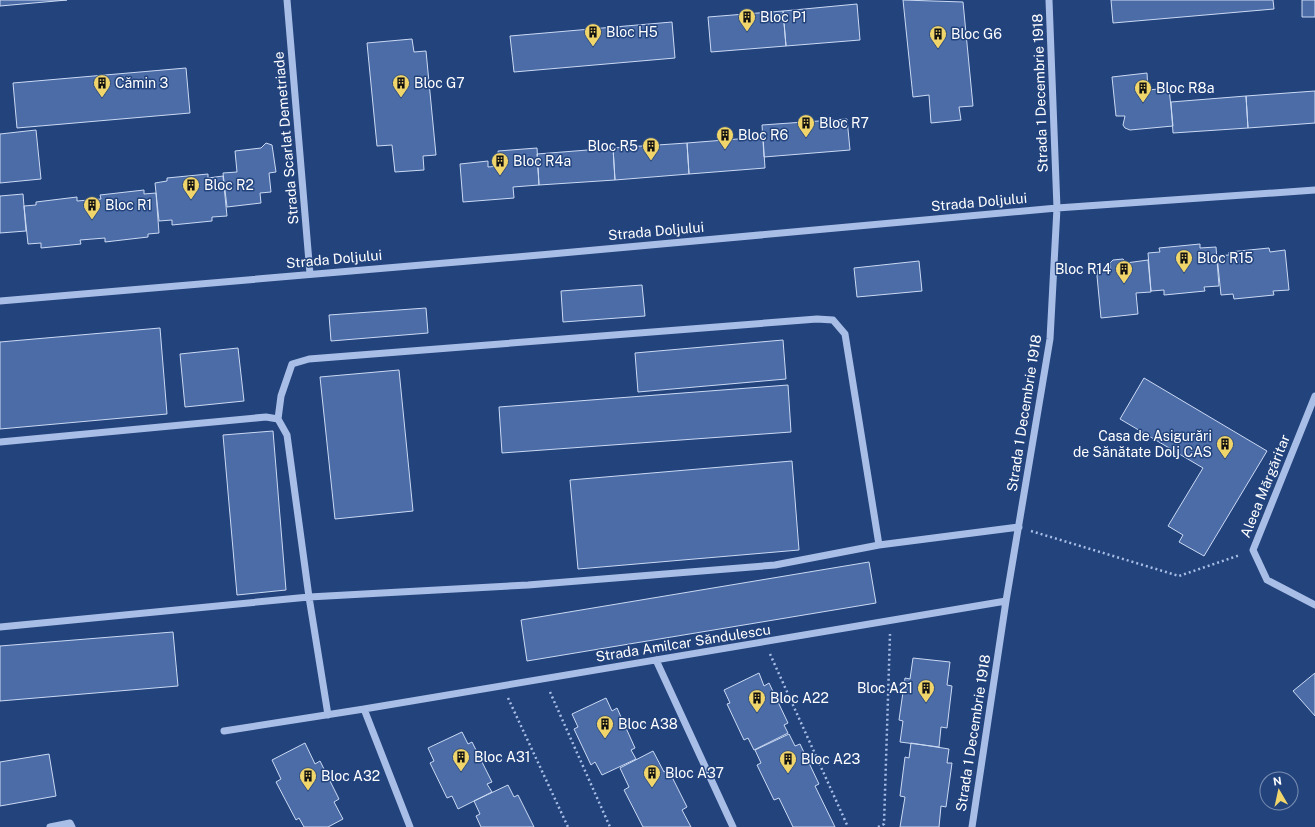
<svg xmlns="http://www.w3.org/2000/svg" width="1315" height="827" font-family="'Public Sans',sans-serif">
  <rect width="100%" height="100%" fill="#23437d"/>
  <path fill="#4b6ca6" stroke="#cbdaf4" d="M0,0h67l-67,6z
    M903,0l60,2 10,104 -14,1 2,13 -30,3 -2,-28 -16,2z
    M1111,0h162l1,9 -161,14z
    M1302,0h13v17h-13z
    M857,4l3,36 -74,6 -3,-35z
    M783,11l3,35 -75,6 -3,-35z
    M672,22l3,36 -161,14 -4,-36z
    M412,39l2,13 12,-1 10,104 -13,1 1,14 -29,2 -3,-27 -15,1 -10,-103z
    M186,68l4,45 -173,15 -4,-45z
    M1147,73l1,17 21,-2 4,38 -43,4 -5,-2 -2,-3 2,-9h-9l-4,-39z
    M1315,91v32l-67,5 -2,-32z
    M1246,96l2,32 -75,5 -2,-31z
    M847,119l3,31 -86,7 -2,-32z
    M36,130l5,49 -41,4v-49z
    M763,137l2,31 -76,6 -2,-31z
    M266,143l6,2 4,27 -7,1 2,19 -11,1 1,10 -34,4 -4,-34 14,-1 -2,-21 26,-3z
    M687,143l2,31 -74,6 -2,-32z
    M537,148l2,37 -26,2 1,11 -51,4 -3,-38 28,-3v6l12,-1 -2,-15z
    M613,148l2,32 -76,5 -2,-31z
    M208,174v4l15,-2 4,40 -15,1v4l-40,4v-5l-13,1 -4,-38 12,-2v-3z
    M144,190v4l12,-1 3,40 -11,1v3l-43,5v-4l-25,2 1,4 -40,4v-5l-13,1 -4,-38 12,-1v-3l41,-5v4l24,-2 -1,-4z
    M23,194l3,37 -26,2v-37z
    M1200,244v4l16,-1 3,39 -15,1 1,4 -41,4v-5l-13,1 -3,-38 12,-1 -1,-4z
    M1269,248l1,4 15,-2 4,40 -16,1 1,4 -40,4 -1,-5 -12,1 -4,-39 12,-1v-3z
    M1123,259l3,4 22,-3 3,32 -15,1 2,21 -37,4 -4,-42 1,-6 13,1 -1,-8 3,-3z
    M919,261l3,30 -65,6 -3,-29z
    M642,285l3,31 -82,6 -2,-31z
    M426,308l2,25 -97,8 -2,-26z
    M160,328l7,86 -167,15v-87z
    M783,340l3,39 -148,13 -3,-39z
    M238,348l6,53 -59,6 -5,-53z
    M399,370l14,141 -78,8 -15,-142z
    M1144,378l123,73 -63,105 -25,-14 4,-7 -15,-9 35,-58 -83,-49z
    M788,385l3,47 -289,21 -3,-46z
    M273,431l13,159 -49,5 -14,-160z
    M792,461l7,89 -221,19 -8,-89z
    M869,562l7,41 -349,58 -6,-41z
    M173,632l5,54 -178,15v-55z
    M913,658l37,4 -3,23 5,1 -5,42 -6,-1 -2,20 -39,-5 3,-21 -4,-1 6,-42 5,1z
    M759,673l5,13 5,-3 19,40 -4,2 4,8 -34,17 -6,-12 -4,2 -17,-36 3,-1 -6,-13z
    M1315,673v43l-22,-25z
    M606,698l6,13 5,-3 18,40 -4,2 5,9 -34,16 -7,-13 -4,3 -17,-36 4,-2 -6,-13z
    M462,732l6,12 4,-2 20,40 -5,2 5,8 -34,17 -6,-13 -5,2 -17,-35 4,-2 -6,-13z
    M789,734l6,12 5,-2 19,40 -4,2 20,41h-42l-14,-29 -5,2 -17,-35 4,-2 -6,-13z
    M305,743l10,21 5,-3 19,38 -5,3 9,17 -15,8h-24l-5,-9 -3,2 -20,-38 5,-3 -9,-19z
    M911,743l38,6 -2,14h5l-6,44 -5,-1 -2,21h-39l5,-30 -5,-1 5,-39 4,1z
    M653,751l11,21 4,-3 19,38 -5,3 9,17h-48l-19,-37 5,-3 -9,-19z
    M49,754l7,42 -56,10v-44z
    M508,785l6,12 4,-2 16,32h-53l-5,-11 4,-2 -6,-13z"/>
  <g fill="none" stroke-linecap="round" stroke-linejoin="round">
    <path stroke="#a8bee6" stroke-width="2.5" stroke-dasharray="2 3" stroke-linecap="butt" d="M1031,531l148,45 61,-21
      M770,654l78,173
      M550,692l60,135
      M508,698l60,129
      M878,827l6,-3 6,-190"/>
    <path stroke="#a8bee6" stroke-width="7" d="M287,0l23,274
      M0,301l551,-47 506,-46 258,-18
      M1315,396l-62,154 14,30 48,25
      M278,419l3,-23 11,-32 17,-5 508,-40 16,1 12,14 34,211
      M0,442l266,-25 12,2 9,16 22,162 19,118
      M0,627l309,-30 219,-12 247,-20 104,-20 140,-18
      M656,660l77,167
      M364,709l642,-108
      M224,731l140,-22 46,118
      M50,827l20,-4 2,4
      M972,827l34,-226 44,-262 7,-131 -8,-208"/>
  </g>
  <defs>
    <g id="building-pin" transform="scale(0.9)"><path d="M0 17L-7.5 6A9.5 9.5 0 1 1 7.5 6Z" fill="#f0d56b" stroke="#23437d"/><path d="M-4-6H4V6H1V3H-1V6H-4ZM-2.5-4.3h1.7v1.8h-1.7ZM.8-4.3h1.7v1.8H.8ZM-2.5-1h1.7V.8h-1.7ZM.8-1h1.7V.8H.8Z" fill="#111"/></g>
  </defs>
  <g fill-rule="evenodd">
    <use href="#building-pin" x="747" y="17"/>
    <use href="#building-pin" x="593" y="32"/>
    <use href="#building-pin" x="938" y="34"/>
    <use href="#building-pin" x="102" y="83"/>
    <use href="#building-pin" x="401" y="83"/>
    <use href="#building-pin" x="1143" y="88"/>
    <use href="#building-pin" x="806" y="123"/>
    <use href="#building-pin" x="725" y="135"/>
    <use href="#building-pin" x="651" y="146"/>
    <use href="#building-pin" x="500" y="161"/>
    <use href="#building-pin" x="191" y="185"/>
    <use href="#building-pin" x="92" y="205"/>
    <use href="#building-pin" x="1184" y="258"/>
    <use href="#building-pin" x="1124" y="269"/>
    <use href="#building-pin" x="1225" y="444"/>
    <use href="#building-pin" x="926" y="688"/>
    <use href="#building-pin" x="757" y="698"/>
    <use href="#building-pin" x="605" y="724"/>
    <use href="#building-pin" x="461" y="757"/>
    <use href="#building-pin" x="788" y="759"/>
    <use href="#building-pin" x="652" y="773"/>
    <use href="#building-pin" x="308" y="776"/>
  </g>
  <g text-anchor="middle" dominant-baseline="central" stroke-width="3" stroke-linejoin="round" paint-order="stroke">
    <g font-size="14" fill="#fff" stroke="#23437d" text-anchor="start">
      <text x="760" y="17">Bloc P1</text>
      <text x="606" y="32">Bloc H5</text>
      <text x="951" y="34">Bloc G6</text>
      <text x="115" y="83">Cămin 3</text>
      <text x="414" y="83">Bloc G7</text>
      <text x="1156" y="88">Bloc R8a</text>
      <text x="819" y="123">Bloc R7</text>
      <text x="738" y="135">Bloc R6</text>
      <text x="638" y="146" text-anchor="end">Bloc R5</text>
      <text x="513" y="161">Bloc R4a</text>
      <text x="204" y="185">Bloc R2</text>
      <text x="105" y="205">Bloc R1</text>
      <text x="1197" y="258">Bloc R15</text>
      <text x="1111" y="269" text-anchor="end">Bloc R14</text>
      <text x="1212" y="436" text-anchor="end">Casa de Asigurări<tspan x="1212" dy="16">de Sănătate Dolj CAS</tspan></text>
      <text x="913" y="688" text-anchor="end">Bloc A21</text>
      <text x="770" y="698">Bloc A22</text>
      <text x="618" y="724">Bloc A38</text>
      <text x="474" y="757">Bloc A31</text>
      <text x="801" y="759">Bloc A23</text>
      <text x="665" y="773">Bloc A37</text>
      <text x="321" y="776">Bloc A32</text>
    </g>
    <g font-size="14" fill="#fff" stroke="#23437d">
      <text transform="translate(1040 93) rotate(-92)">Strada 1 Decembrie 1918</text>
      <text transform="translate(286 138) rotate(-95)">Strada Scarlat Demetriade</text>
      <text transform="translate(979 202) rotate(-5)">Strada Doljului</text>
      <text transform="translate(656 231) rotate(-5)">Strada Doljului</text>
      <text transform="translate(334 259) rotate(-5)">Strada Doljului</text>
      <text transform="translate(1024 413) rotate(-81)">Strada 1 Decembrie 1918</text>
      <text transform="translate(1265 486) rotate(-68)">Aleea Mărgăritar</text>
      <text transform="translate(683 643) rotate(-9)">Strada Amilcar Săndulescu</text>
      <text transform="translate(973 733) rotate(-81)">Strada 1 Decembrie 1918</text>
    </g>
  </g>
  <g transform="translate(1279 791) rotate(351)"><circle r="19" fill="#23437d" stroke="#7b8eb1"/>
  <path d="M0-3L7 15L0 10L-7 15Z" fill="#f0d56b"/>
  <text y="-6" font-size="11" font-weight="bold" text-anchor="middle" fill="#ffffff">N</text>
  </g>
</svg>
